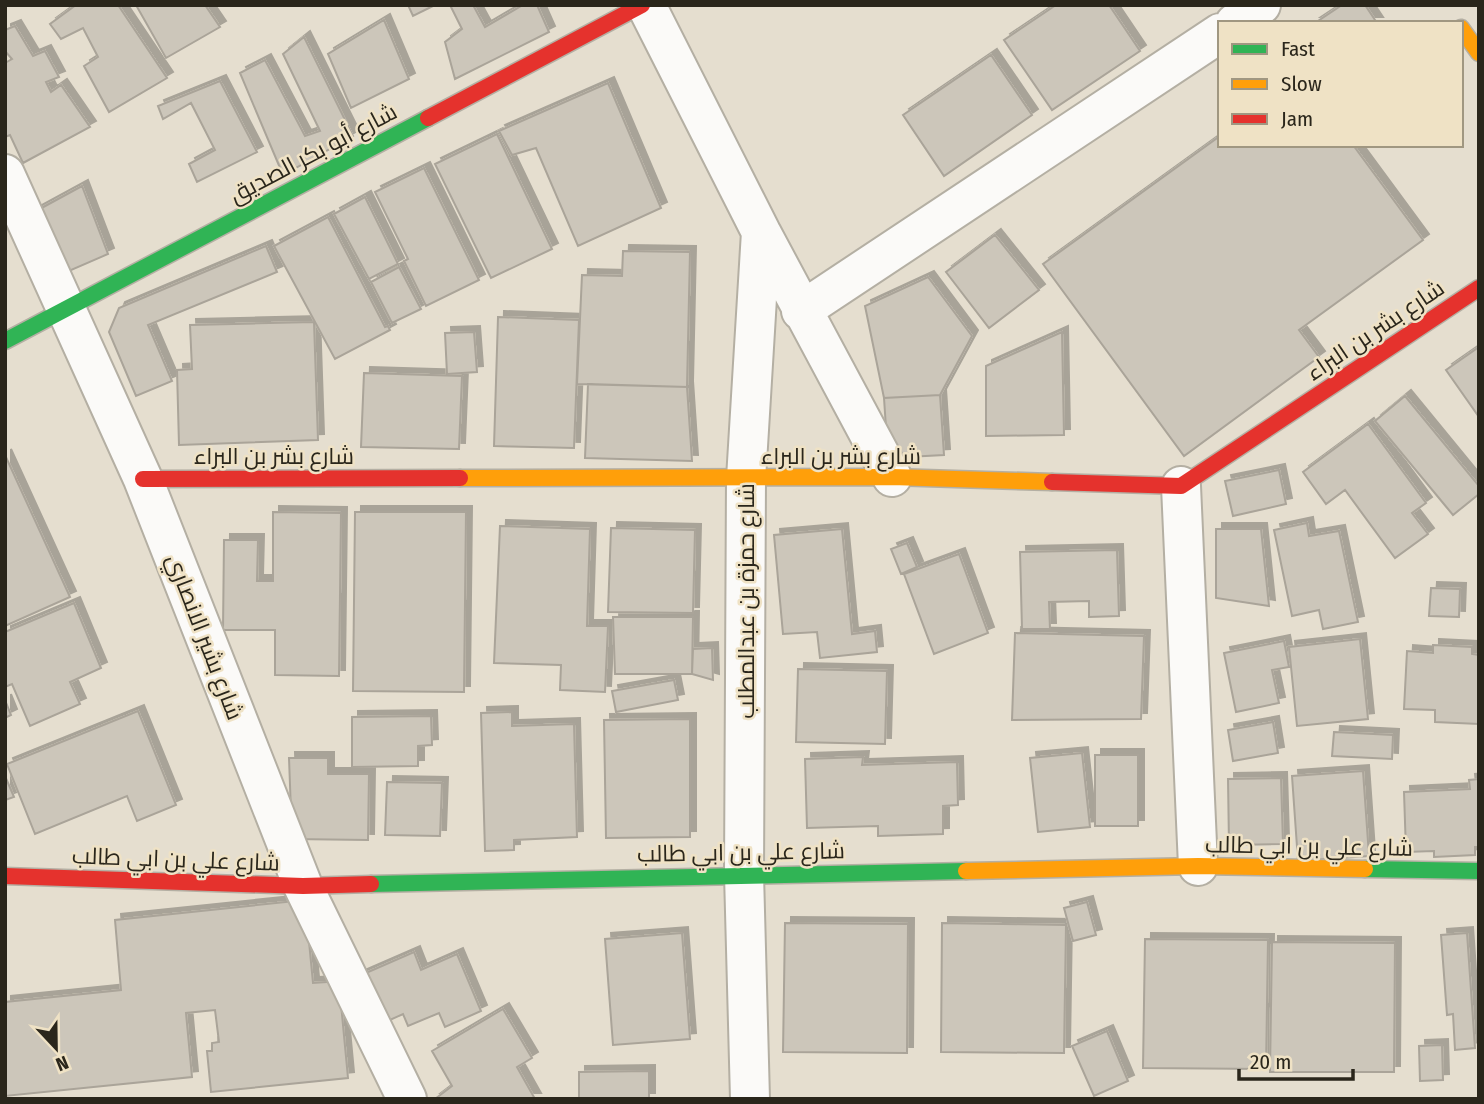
<svg xmlns="http://www.w3.org/2000/svg" width="1484" height="1104" font-family="'Fira Sans Condensed',Cairo,sans-serif">
  <defs>
    <filter id="shadow"><feDropShadow dx="6" dy="-6" stdDeviation="0" flood-color="#0004"/></filter>
  </defs>
  <rect width="100%" height="100%" fill="#e5decf"/>
  <path fill="#ccc6ba" stroke="#aaa499" stroke-width="2" filter="url(#shadow)" d="M76,5h42l49,73 -58,34 -25,-46 14,-9 -15,-29 -22,11 -11,-15z
    M136,5h69l15,22 -54,31z
    M408,5h27l-22,11z
    M450,5h23l12,22 38,-22h14l12,27 -94,47 -10,-37 17,-13z
    M1056,5h53l31,46 -88,59 -48,-70z
    M1342,5h23l12,18h-62z
    M384,20l25,59 -58,29 -23,-54z
    M15,26l18,30 12,-5 14,26 -13,5 5,10 10,-7 29,42 -67,36 -13,-28 -5,2v-74l7,-4 -7,-8v-21z
    M304,37l49,99 -70,39 -43,-102 25,-13 40,76 15,-5 -37,-77z
    M991,55l41,60 -88,61 -41,-61z
    M220,81l37,71 -60,30 -8,-18 26,-14 -24,-47 -28,16 -5,-13z
    M608,83l53,125 -83,38 -42,-98 -24,7 -13,-24z
    M497,134l55,115 -61,29 -56,-114z
    M1220,136v9h133l70,95 -124,90 20,27 -135,99 -141,-192z
    M424,168l55,112 -53,26 -22,-45 4,-2 -33,-67z
    M82,186l26,68 -46,20 -26,-63z
    M365,197l33,67 -29,15 -35,-65z
    M328,217l57,110 3,-1 2,4 -55,29 -61,-113z
    M995,235l44,55 -50,38 -43,-56z
    M266,246l11,26 -129,53 24,56 -36,15 -27,-64 10,-24z
    M623,251l67,1 -3,135 -110,-3 5,-109 40,1z
    M399,267l22,42 -29,14 -21,-41z
    M928,277l44,59 -32,59 -56,3 -19,-92z
    M498,317l81,3 -5,128 -80,-2z
    M314,322l4,118 -139,5 -2,-75 15,-1 -2,-44z
    M474,332l3,40 -30,2 -2,-41z
    M1062,332l2,103 -78,1v-70z
    M1479,347v70l-33,-47z
    M364,373l98,3 -3,73 -98,-2z
    M588,384l99,3 5,74 -107,-3z
    M940,395l4,60 -56,3 -4,-60z
    M1405,396l74,90v8l-26,21 -78,-94z
    M1368,424l58,79 -14,10 16,21 -33,24 -50,-68 -19,14 -23,-32z
    M5,455l65,142 -65,29z
    M1279,470l7,34 -53,12 -8,-35z
    M273,512l68,1 -2,163 -64,-1v-45h-52l1,-90h34l-1,41h16z
    M355,512h111l-2,180 -111,-1z
    M1307,523l2,13 30,-5 19,91 -35,7 -4,-19 -27,6 -18,-86z
    M500,526l90,3 -3,97h21l-3,66 -45,-2 1,-25 -67,-2z
    M611,528l84,2 -2,83 -85,-1z
    M842,529l10,105 23,-3 2,21 -57,6 -3,-26 -34,2 -9,-99z
    M1216,529h45l8,77 -53,-8z
    M907,543l10,24 -16,7 -10,-25z
    M1117,550l2,66 -30,1v-16l-40,1 1,27h-28l-2,-77z
    M959,554l29,79 -54,21 -30,-80z
    M1431,588l29,1 -1,28 -30,-1z
    M74,603l27,65 -31,14 10,22 -50,22 -18,-42 -7,3v-55z
    M613,617h80l-1,57h-77z
    M1015,633l129,3 -3,83 -129,1z
    M1360,639l8,80 -71,7 -8,-79z
    M1284,641l5,26 -17,3 7,33 -43,9 -12,-59z
    M1433,645l39,2v7l7,1v69l-44,-2v-12l-31,-1 3,-58 26,2z
    M712,648l1,32 -21,-6 1,-25z
    M798,669l89,2 -2,73 -89,-2z
    M674,680l4,20 -62,12 -4,-21z
    M5,700l6,15 -6,3z
    M138,711l38,94 -39,16 -10,-25 -92,38 -28,-70z
    M512,712v14l62,-2 3,113 -63,3v10l-29,1 -4,-138z
    M431,716l1,29 -14,1v20l-66,1v-50z
    M690,719v118l-84,1 -2,-118z
    M1273,722l5,31 -45,8 -5,-31z
    M1334,732l59,3 -1,24 -60,-3z
    M1082,753l8,74 -52,5 -8,-74z
    M1095,755h43v71h-43z
    M863,757l-1,8 95,-3 1,43 -15,1v28l-65,2v-10l-71,2 -2,-69z
    M289,758h39v16h41l-1,66 -76,-1z
    M1363,771l6,85 -71,5 -6,-85z
    M5,776l9,21 -9,3z
    M1281,778l2,66 -54,1 -1,-66z
    M1479,779v68h-4v8l-41,2v-6l-28,1 -2,-60 66,-3 -1,-9z
    M387,782l55,1 -2,53 -55,-1z
    M305,900l8,83 29,-2 -1,23 7,74 -137,14 -4,-41h5v-8l7,-1 -4,-32 -29,3 6,64 -187,19v-94l116,-12 -6,-70z
    M1087,902l9,33 -23,6 -9,-33z
    M785,923l123,1 -1,129 -124,-1z
    M942,923l124,2 -2,128 -123,-1z
    M682,933l8,106 -77,6 -8,-106z
    M1467,933l8,115 -20,2 -2,-36 -6,1 -6,-80z
    M1145,939l123,1 -2,129 -123,-1z
    M1272,942l123,1 -1,129h-124z
    M414,952l7,18 36,-16 24,57 -36,16 -6,-14 -31,13 -5,-12 -24,11 -20,-49z
    M503,1009l29,49 -15,9 18,32h-100l17,-13 -20,-35z
    M1107,1031l21,50 -34,15 -22,-50z
    M1442,1045l1,35 -23,1 -1,-35z
    M649,1071v28h-70v-27z"/>
  <g fill="none" stroke-linecap="round" stroke-linejoin="round">
    <g stroke="#b4afa3" stroke-width="42">
      <path id="street" d="M646,5l115,227 -15,247 -2,395 6,225
        M1235,23l26,-18
        M5,174l138,305 160,407 104,213
        M762,234l130,243
        M801,311l419,-278
        M1181,486l17,380"/>
    </g>
    <g stroke="#b4afa3" stroke-width="19">
      <path id="fast" d="M5,341l423,-223
        M1365,869l114,2
        M371,884l595,-13"/>
    </g>
    <g stroke="#b4afa3" stroke-width="19">
      <path id="slow" d="M1461,28l18,25
        M460,478l432,-1 160,5
        M966,871l232,-5 167,3"/>
    </g>
    <g stroke="#b4afa3" stroke-width="19">
      <path id="jam" d="M428,118l214,-113
        M143,479l317,-1
        M1052,482l129,4 298,-198
        M5,876l298,10 68,-2"/>
    </g>
    <use href="#street" stroke="#fbfaf8" stroke-width="38"/>
    <use href="#fast" stroke="#30b455" stroke-width="16"/>
    <use href="#slow" stroke="#ff9f0a" stroke-width="16"/>
    <use href="#jam" stroke="#e5322d" stroke-width="16"/>
  </g>
  <g text-anchor="middle" dominant-baseline="central" stroke-width="5" stroke-linejoin="round" paint-order="stroke">
    <g font-size="23" fill="#2a261b" stroke="#efe2c5">
      <text transform="translate(313 153) rotate(-28)">شارع أبو بكر الصديق</text>
      <text transform="translate(1375 330) rotate(-34)">شارع بشر بن البراء</text>
      <text x="274" y="456">شارع بشر بن البراء</text>
      <text x="841" y="456">شارع بشر بن البراء</text>
      <text transform="translate(746 601) rotate(-90)">شارع حمزة بن عبدالمطلب</text>
      <text transform="translate(205 637) rotate(69)">شارع بشير الانصاري</text>
      <text transform="translate(1309 846) rotate(1)">شارع علي بن ابي طالب</text>
      <text transform="translate(741 852) rotate(-1)">شارع علي بن ابي طالب</text>
      <text transform="translate(176 859) rotate(2)">شارع علي بن ابي طالب</text>
    </g>
  </g>
  <rect width="1484" height="1104" fill="none" stroke="#2a261b" stroke-width="14"/>
  <rect x="1218" y="21" width="245" height="126" fill="#efe2c5" stroke="#a09781" stroke-width="2"/>
  <rect x="1232" y="44" width="35" height="10" fill="#30b455" stroke="#a09781" stroke-width="2"/>
  <text x="1281" y="56" font-size="21" fill="#2a261b">Fast</text>
  <rect x="1232" y="79" width="35" height="10" fill="#ff9f0a" stroke="#a09781" stroke-width="2"/>
  <text x="1281" y="91" font-size="21" fill="#2a261b">Slow</text>
  <rect x="1232" y="114" width="35" height="10" fill="#e5322d" stroke="#a09781" stroke-width="2"/>
  <text x="1281" y="126" font-size="21" fill="#2a261b">Jam</text>
  <g transform="translate(56 1048) rotate(158)" stroke="#efe2c5" stroke-width="5" paint-order="stroke">
  <path d="M0-5L12 26L0 18L-12 26Z" fill="#2a261b"/>
  <text y="-10" font-size="19" font-weight="bold" text-anchor="middle" fill="#2a261b">N</text>
  </g>
  <path d="M1239 1069v10h114v-10" fill="none" stroke="#2a261b" stroke-width="3.5"/>
  <text x="1250" y="1069" font-size="21" fill="#2a261b" stroke="#efe2c5" stroke-width="5" paint-order="stroke">20 m</text>
</svg>
